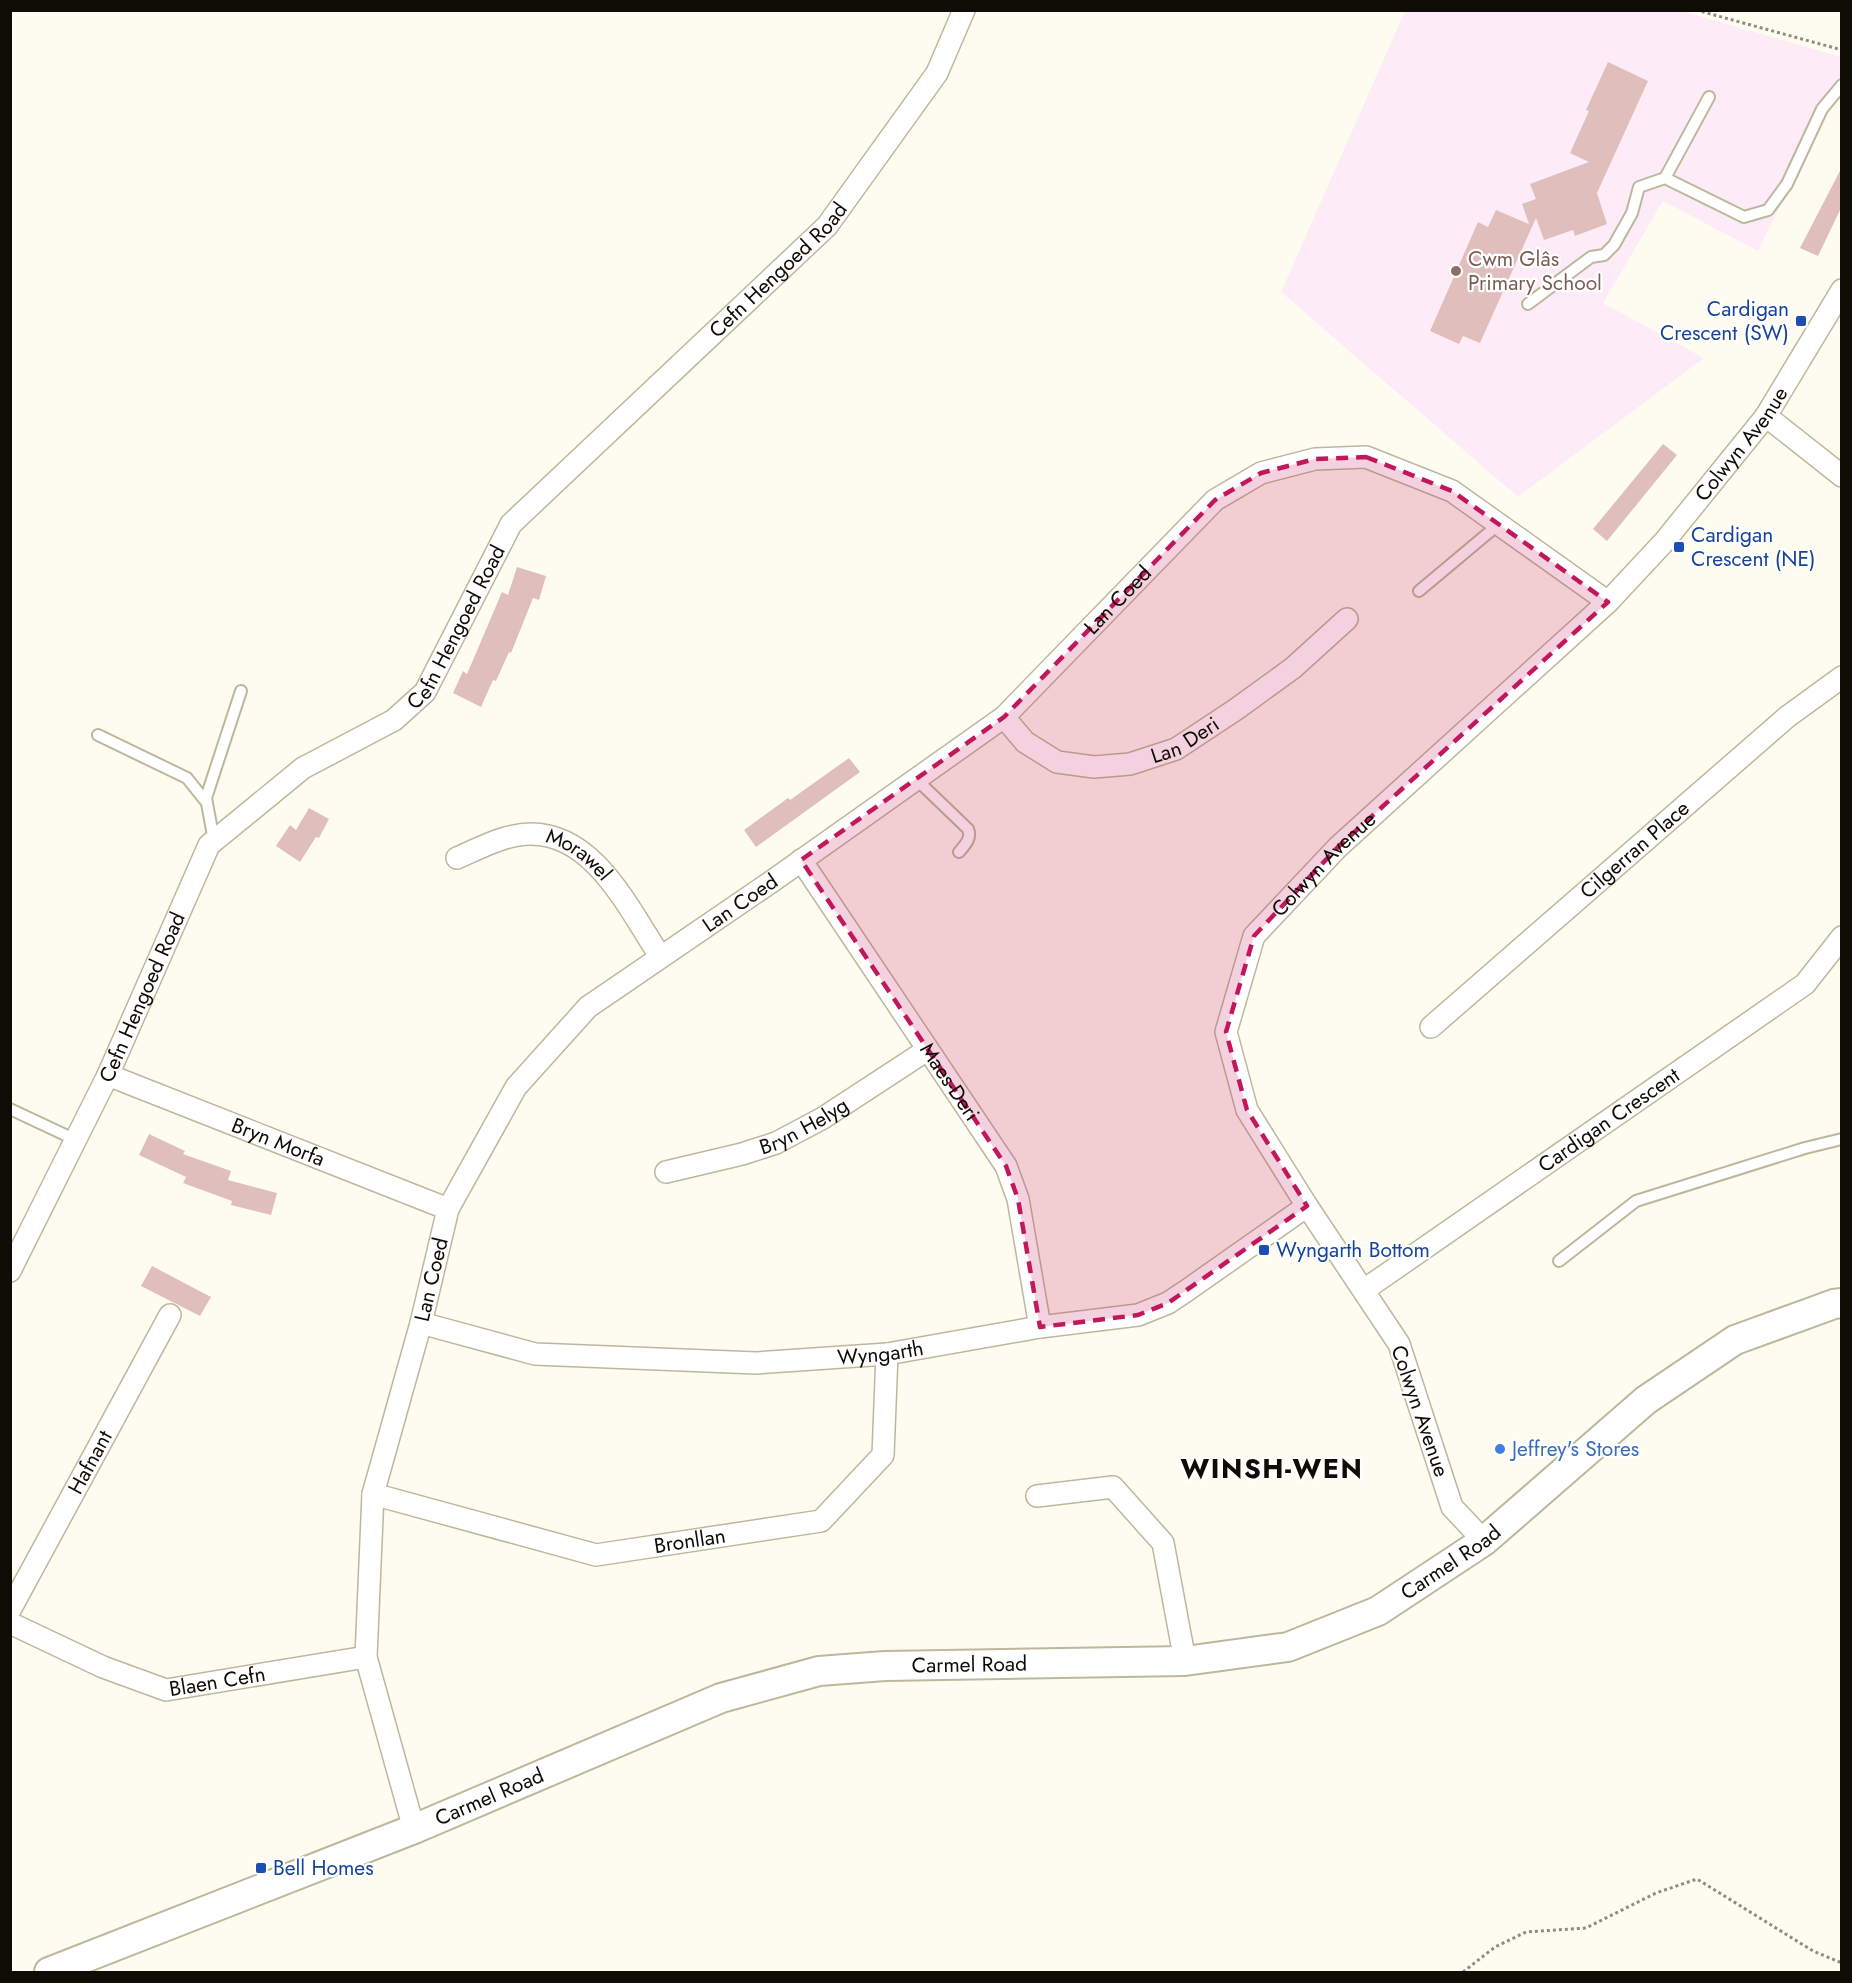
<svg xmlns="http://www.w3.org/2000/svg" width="1852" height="1983" font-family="Jost,sans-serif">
  <rect width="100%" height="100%" fill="#fefcf0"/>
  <path fill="#fdecf7" d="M1405,11h277l159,46v26l-83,168 -95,-50 -60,102 101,55 -186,139 -237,-205z"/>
  <path fill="#e0bebb" d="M1608,62l40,19 -51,112 10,31 -32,12 -2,-6 -29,10 -8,-22 -56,125 -17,-7 -4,8 -29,-13 48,-109 10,5 8,-17 33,14 -7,-20 14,-5 -6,-15 59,-22 -19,-9 19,-42 -3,-1z
    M1842,167v39l-24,50 -18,-8z
    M1663,444l14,11 -70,86 -14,-12z
    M517,567l29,9 -7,24 -6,-2 -22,55 -2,-1 -13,29 -3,-1 -12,27 -28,-14 10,-22 4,3 35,-82 6,3z
    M849,758l11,14 -104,75 -12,-17 44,-32 2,2z
    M309,808l20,11 -10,19 -3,-1 -16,25 -24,-16 14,-21 6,5z
    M149,1134l36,17 -2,3 48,17 -3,9 49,13 -6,22 -40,-10 1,-4 -49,-18 3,-6 -47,-22z
    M152,1266l59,31 -11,19 -59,-30z"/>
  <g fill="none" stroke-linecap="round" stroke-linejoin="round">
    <g stroke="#bdb89c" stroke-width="14">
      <path id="lane" d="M1709,97l-44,81 79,39 24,-7 19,-26 35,-75 20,-24
        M1528,304l63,-47 13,-2 10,-10 18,-32 7,-26 26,-9
        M1419,591l80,-67
        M98,735l89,43 20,25
        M916,779l52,50c4,9 -3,16 -9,23
        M214,841l-8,-43 35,-107
        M10,1109l66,31
        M1559,1261l77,-60 169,-53 37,-9"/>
    </g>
    <g stroke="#bdb89c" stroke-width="24">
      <g id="street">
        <path d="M1766,416l76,60"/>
        <path id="s1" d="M1004,717l21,25 32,20 37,5 36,-3 46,-15 59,-39 58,-42 54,-49"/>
        <path id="s2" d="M457,858c23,-10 48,-24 74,-24 64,0 98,76 129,122"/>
        <path id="s3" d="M801,860l205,306 12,33 22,128"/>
        <path id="s4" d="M1431,1027l356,-310 55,-40"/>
        <path id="s5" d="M108,1075l340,134"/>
        <path id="s6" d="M666,1172l76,-18 34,-11 47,-25 104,-68"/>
        <path id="s7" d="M10,1271l98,-196 101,-230 94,-77 91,-48 31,-28 86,-168 316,-298 110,-153 27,-63"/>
        <path id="s8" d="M1364,1290l441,-306 37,-47"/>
        <path id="s9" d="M421,1323l114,31 221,9 131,-9 153,-27 98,-12 30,-12 18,-12 121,-85"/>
        <path id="s10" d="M373,1494l223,61 225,-34 62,-66 4,-101"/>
        <path d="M1037,1496l76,-9 50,56 22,118"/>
        <path id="s11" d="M1484,1541l-32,-34 -53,-163 -92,-138 -60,-96 -21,-78 28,-96 84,-89 270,-245 56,-60 102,-126 76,-126"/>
        <path id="s12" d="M10,1610l160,-295"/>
        <path id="s13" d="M10,1623l93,44 63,23 200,-33"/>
        <path id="s14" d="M414,1829l-48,-172 7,-163 48,-171 27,-114 68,-122 72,-80 183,-125 233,-165 211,-217 46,-27 54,-14 51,-2 86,34 156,111"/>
      </g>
    </g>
    <g stroke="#bdb89c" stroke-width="32">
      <g id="secondary">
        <path id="s15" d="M49,1972l365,-143 307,-131 98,-27 66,-5 300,-5 103,-14 90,-36 106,-70 162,-141 89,-60 99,-36 8,-1"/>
      </g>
    </g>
    <path stroke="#8f8d83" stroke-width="3" stroke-dasharray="3 3" stroke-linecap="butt" d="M1696,10l146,40
      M1463,1972l32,-25 31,-15 60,-4 70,-35 41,-14 116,72 29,12"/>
    <use href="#lane" stroke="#fff" stroke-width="10"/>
    <use href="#street" stroke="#fff" stroke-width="21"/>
    <use href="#secondary" stroke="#fff" stroke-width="28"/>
  </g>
  <path fill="#c2185b" fill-opacity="0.2" stroke="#c2185b" stroke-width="4.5" stroke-dasharray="12 8" stroke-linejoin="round" d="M1366,457l86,34 156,111 -270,245 -84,89 -28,96 21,78 60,96 -139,97 -30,12 -98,12 -22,-128 -12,-33 -205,-306 203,-143 211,-217 46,-27 54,-14z"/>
  <circle fill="#8d6e63" stroke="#fff" stroke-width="2" cx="1456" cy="271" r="6"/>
  <g fill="#1a4fb4" stroke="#fff" stroke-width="2">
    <rect x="1795" y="315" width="12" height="12" rx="3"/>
    <rect x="1673" y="541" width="12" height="12" rx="3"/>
    <rect x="1258" y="1244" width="12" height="12" rx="3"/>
    <rect x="255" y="1862" width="12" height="12" rx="3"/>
  </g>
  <circle fill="#3f7fe0" stroke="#fff" stroke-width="2" cx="1500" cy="1449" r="6"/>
  <g text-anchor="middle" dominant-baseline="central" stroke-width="4.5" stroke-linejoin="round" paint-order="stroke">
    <g font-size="21" fill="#785e54" stroke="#fff" text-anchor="start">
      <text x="1468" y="259">Cwm Glâs<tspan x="1468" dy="24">Primary School</tspan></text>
    </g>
    <g font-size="21" fill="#0e0c04" stroke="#fff">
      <text stroke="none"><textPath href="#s7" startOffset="1294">Cefn Hengoed Road</textPath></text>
      <text stroke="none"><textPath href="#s11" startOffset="1372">Colwyn Avenue</textPath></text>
      <text stroke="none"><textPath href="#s14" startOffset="1554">Lan Coed</textPath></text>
      <text stroke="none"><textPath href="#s7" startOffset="808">Cefn Hengoed Road</textPath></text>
      <text stroke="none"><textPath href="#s1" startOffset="204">Lan Deri</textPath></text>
      <text stroke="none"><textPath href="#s4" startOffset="270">Cilgerran Place</textPath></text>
      <text stroke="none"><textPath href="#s2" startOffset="132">Morawel</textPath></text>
      <text stroke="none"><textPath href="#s11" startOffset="778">Colwyn Avenue</textPath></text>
      <text stroke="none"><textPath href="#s14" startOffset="1068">Lan Coed</textPath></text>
      <text stroke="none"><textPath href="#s7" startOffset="304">Cefn Hengoed Road</textPath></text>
      <text stroke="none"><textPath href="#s3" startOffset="267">Maes-Deri</textPath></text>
      <text stroke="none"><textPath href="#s8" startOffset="298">Cardigan Crescent</textPath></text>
      <text stroke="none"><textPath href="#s6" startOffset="146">Bryn Helyg</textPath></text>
      <text stroke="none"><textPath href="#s5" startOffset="183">Bryn Morfa</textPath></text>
      <text stroke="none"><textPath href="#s14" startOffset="564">Lan Coed</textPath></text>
      <text stroke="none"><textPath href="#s9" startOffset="464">Wyngarth</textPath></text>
      <text transform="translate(1420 1411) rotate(71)">Colwyn Avenue</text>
      <text stroke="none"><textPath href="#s12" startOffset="168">Hafnant</textPath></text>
      <text stroke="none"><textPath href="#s10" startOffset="326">Bronllan</textPath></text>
      <text stroke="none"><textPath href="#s15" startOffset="1482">Carmel Road</textPath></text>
      <text stroke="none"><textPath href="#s15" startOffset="978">Carmel Road</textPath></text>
      <text stroke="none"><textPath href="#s13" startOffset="222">Blaen Cefn</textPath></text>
      <text stroke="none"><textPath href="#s15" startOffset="474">Carmel Road</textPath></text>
    </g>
    <g font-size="21" fill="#164399" stroke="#fff" text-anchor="start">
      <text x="1789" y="309" text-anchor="end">Cardigan<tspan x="1789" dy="24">Crescent (SW)</tspan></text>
      <text x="1691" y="535">Cardigan<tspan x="1691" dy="24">Crescent (NE)</tspan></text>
      <text x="1276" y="1250">Wyngarth Bottom</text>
      <text x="273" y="1868">Bell Homes</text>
    </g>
    <g font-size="21" fill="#366cbe" stroke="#fff" text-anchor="start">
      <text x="1512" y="1449">Jeffrey's Stores</text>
    </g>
    <g font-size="27" font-weight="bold" letter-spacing="1.5" fill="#0e0c04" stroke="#fff">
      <text x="1272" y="1468">WINSH-WEN</text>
    </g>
  </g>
  <rect width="1852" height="1983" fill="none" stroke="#0e0c04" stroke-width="24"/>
</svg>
